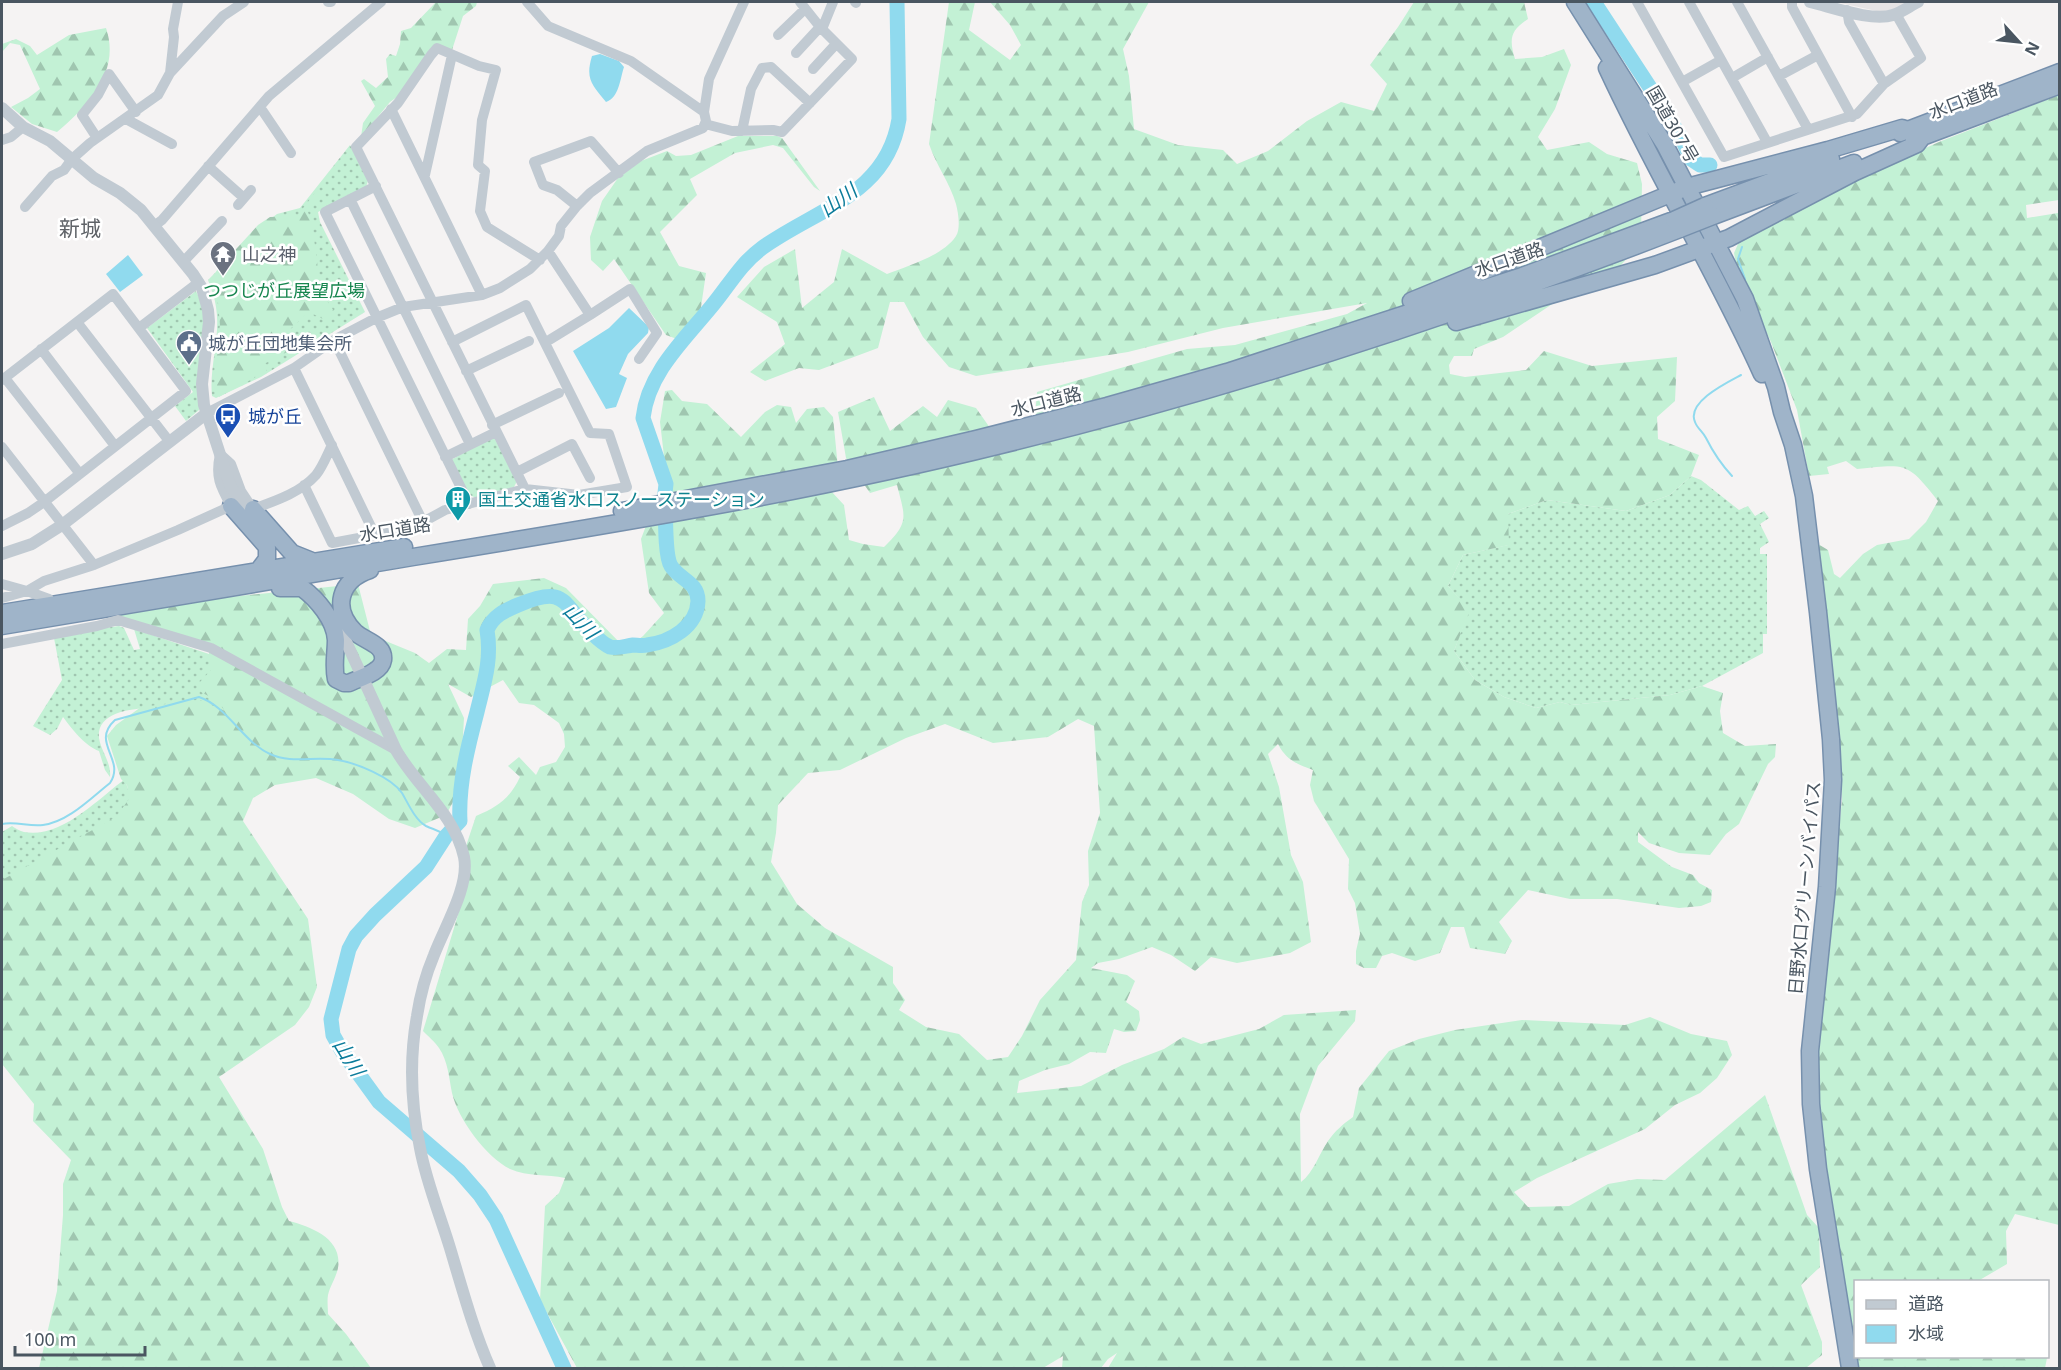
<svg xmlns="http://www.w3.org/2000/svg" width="2061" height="1370" font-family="'Noto Sans','Noto Sans JP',sans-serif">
  <defs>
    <pattern id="grass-dots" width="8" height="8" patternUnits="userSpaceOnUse" patternTransform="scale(1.5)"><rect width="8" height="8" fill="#c3f1d5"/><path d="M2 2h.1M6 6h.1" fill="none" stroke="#a0c6b0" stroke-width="1.8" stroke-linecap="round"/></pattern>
    <pattern id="forest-firs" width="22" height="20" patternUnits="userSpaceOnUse" patternTransform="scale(1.5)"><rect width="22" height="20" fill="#c3f1d5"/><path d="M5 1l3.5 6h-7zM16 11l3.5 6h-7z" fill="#a0c6b0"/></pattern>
  </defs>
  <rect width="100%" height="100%" fill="#f5f3f3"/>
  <path fill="#e6e4e5" d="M1836,2h72l-12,7 -15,3z"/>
  <path fill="url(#grass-dots)" d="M350,145l18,36 -2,6 -48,25 2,10 45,90 -104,65 -45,21 -4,-2c-3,-30 9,-60 4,-89 -1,-9 -5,-18 -8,-27l53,-54 16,-12 23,-6z
    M196,291c15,29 6,55 3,85 -1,11 0,23 0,34l-13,11 -11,-15 18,-14 -46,-64z
    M491,437l4,2 22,42 -3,6 -38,11 -8,-4 -17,-34z
    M1691,476l10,4 38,30 9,-4 7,10 9,-5 5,7 -9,6 9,18 -9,6v6h7v80h-4v19l-61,33 -32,9 -99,10 -11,-3 -24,6 -32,-11 -29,-17 -21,-29 15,-41 -21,-24 15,-31 45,-10v-31l39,-14 79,11 44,-16z
    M119,626l5,2 10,22 6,-1 -6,-20 78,26 4,43 13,15c-27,-2 -124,-18 -130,19 -2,15 13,29 11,45l-5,-7 -6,-19c-14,-5 -27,-22 -36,-34l-6,12 -7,6 -17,-9 29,-46 -8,-42 6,-4z
    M125,779l6,21 -12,19 -117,63v-50l10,-6c3,2 8,5 12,6 37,7 74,-33 101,-53z"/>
  <path fill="url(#forest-firs)" fill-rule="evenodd" d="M436,2h41l-1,4 -13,10 -11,34 -17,-6 -38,53 -7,5 -29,35 2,-14 12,-17 -14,-25 3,-2 12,9 12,-11 -2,-18 4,-5 6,2 4,-12 1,-13 10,-3z
    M949,2h26l-6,28 41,30 11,-15 -11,-20 -20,-23h159l-26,47 6,27 5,53 44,16 45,5 14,14 31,-13 39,-30 34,-19 33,9 13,-27 -17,-19 28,-38 16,-25h110l4,17c-18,12 -19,20 -13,40l27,-2 22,-8 7,16 -16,44 -17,28 9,13 42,-8 18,12 30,9 5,21 -1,49 -3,14 -18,19 -29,12 -88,59 -29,12 -2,7h-18l-5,9 1,9 15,3 61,-7 18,-19 48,15 85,-9 -2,44 -18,16 1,22 41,16 -8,21 -21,19 -44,16 -79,-11 -39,14 1,31 -46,10 -15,31 22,24 -16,41 21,29 29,17 32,11 24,-6 11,3 99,-10 32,-9 21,7 -3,18 3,22 22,13 31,-2 -1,13 -7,7 -29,60 -13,10 -16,21 -31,-2 -30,-10 -11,-11v10l34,25 21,8 6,8 13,7 -1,12 -10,4 -22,2 -62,-9h-47l-42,-9 -29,32 13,19 -7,13 -35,-6 -6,-21h-13l-11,26 -25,8 -23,-8 -10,3 -6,12h-12l-8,-4v-13l4,-17 -5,-31 -7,-14 1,-30 -35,-58 -4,-16 3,-15c-16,-6 -27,-10 -35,-26l-10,10 11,33 12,68 12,27 8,60 -21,11 -53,10 -26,-6 -16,14 -24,-16 -19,-8 -33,12 -21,4 -7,5 36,7 8,6 -9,21 13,9 1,9 -4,11 -12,1 -10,-3 -8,24 -16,-1 -21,12 -24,6 -26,11 -2,12 64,-7 41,-21 42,-16 19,-12 18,7 58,-15 25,-14 72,-5 -1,11 -37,45 -18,48 1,68c13,-10 18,-28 27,-41 7,-10 15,-17 25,-24l6,-29 30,-37 30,-12 36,-9 67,-10 103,5 25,-8 41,17 36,7 5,14 -15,23 -17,15 -25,12 -30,24 -108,49 -23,14 14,15 41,-1 39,-22 29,-5 28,1 100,-85 42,120 12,13 1,39 -19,18 21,57v13l-16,13h-698l9,-15 -9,6 -7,9h-39l1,-12 -20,12h-466l-37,-68 5,-94 14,-13 6,-15c-18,-4 -37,-1 -55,-9 -24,-12 -52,-50 -58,-76 -3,-15 -4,-32 -13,-45 -4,-6 -11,-12 -16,-17l46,-153 -4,-29 11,-33c22,-9 34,-18 44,-39l-12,-11 11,-9 17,18 4,-8 16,-5 9,-15 -1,-13 -5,-11 -25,-18 -15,-2 -16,-23 -32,17 -23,-13 16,34 -4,71 -14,26 -31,13 -26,-9 -36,-25 -37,-16 -41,7 -22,13 -10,23 65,98 9,68 -8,20 -14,18 -76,52 44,72 19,58 7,14c23,6 54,18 49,47 -2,10 -8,18 -10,27 -1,6 0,13 0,19l18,20 25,34h-332l18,-77 6,-76v-31l8,-24 -38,-39 1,-17 -32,-40v-184l114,-63 13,-18 -2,-14 -6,-6 -14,-43 9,-11 25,-18 59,-7 25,11 -9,-11 -15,-8 -2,-9 12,-13 -3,-25 -94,-30 67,-13 177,-18 13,51 44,18 14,10 18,-14 19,1 2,-31 12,-13 13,-22 51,-6 22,10 60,61 17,-13 21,-23 -15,-20 -8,-54 25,-66 -6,-51 5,-31 7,-1 10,11 25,3 34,33 24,-25 12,-7 14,2 5,16 11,-14 17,-2 9,10 5,51 -7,23 13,14 5,35 14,4 21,3c26,-25 21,-30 13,-62l-27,8 -24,-35 -8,-46 36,-15 16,34 33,-25 14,11 11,-17 28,8 31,44 26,-10 4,-50 150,-43 48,-4 112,-31 20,-11 -144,25 -95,24 -152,24 -27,-9 -26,-30 -19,-35h-14l-12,46 -59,22 -20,-2 -34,13 -15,-9 35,-28 -8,-22 -40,-25 27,-30 31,-18 7,59 32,-26 8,-33 45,25c21,-8 57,-19 69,-38 5,-8 2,-24 0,-32 -6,-21 -20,-39 -27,-60zM1078,719l16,7 6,87 -12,38 1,34 -7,17 -6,58 -36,40 -18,36 -14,21 -21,3 -28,-26 -33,-7 -27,-17 6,-10 -12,-17v-16l-68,-39 -28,-24 -26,-42 5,-29 2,-28 30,-32 32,-3 66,-32 39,-14 48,19 55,-6z
    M106,28c15,43 -18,78 -49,104l-25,-8 -21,-17 17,-9 12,-9 -20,-44 -10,-2 -8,9v-8l14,-5 14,7 7,9 32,-20z
    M2059,95v105l-33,5 1,13 31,-5 2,2 -1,1010 -44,-11 -9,17 1,33 -29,17 -122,1 -1,73 -30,-194 -6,-57 -2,-64 25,-240 -3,-58 -21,-198 10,6 6,24 6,4 23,-24 14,-9 32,-6 17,-17 12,-21c-31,-40 -32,-37 -81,-32l-11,-8 -19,6 2,7 -20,2 -12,-66 -26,-68 -34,-74 -3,-15 4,-9 14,-11 80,-43 107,-48z
    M738,136h39l5,2 38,53 -6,-4 -31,-39 -10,-3 -38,8 -45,26 7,16 -37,37 19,34 27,7 -6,41 -23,25 -11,-4 -52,-76 -11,12 -12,-11 -1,-23 12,-36 16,-23 23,-17 26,-10 9,5 15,-1z
    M317,190l1,5 -10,17 4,11 9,69 13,19 -9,9 -16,-8 -20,18 6,10 -8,12 -23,12 3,7 -48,26 -4,-19 1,-28 4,-25 -2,-22 -6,-17 5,-16 41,-45 12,-8 27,-1z
    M2048,1345l1,3 -4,20h-187l-2,-11 192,-1z"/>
  <path fill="#90daee" d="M600,54l19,7 5,6c-4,12 -5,31 -18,35 -14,-17 -21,-23 -14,-46z
    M128,255l15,20 -23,17 -14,-18z
    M629,308l20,19 -1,6 -20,21 -9,20 8,4 -11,29 -10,2 -33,-58 36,-23z"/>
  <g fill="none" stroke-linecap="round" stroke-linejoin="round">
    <path stroke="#90daee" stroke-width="2" d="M1742,247l-4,12 7,20
      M1732,476c-12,-13 -18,-22 -26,-38 -3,-6 -9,-10 -11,-16 -9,-20 33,-40 46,-47
      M2,824c14,-3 27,3 41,1 25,-3 48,-27 67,-42 16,-24 -20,-40 5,-63l84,-23c28,9 44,45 71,57 21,10 45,2 68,6 18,3 53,17 64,33 6,10 13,27 24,33 8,4 12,3 20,10"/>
    <path stroke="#90daee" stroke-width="15" d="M1594,2l57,87 32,52 8,18 9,6h10
      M564,1368l-68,-149 -16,-24 -21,-24 -80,-69 -37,-51 -9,-16 -2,-16 18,-70 7,-13 19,-21 51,-48 20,-31 14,-15c-2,-36 8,-75 17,-109 7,-29 15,-52 10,-82 6,-14 17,-19 31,-25 50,-21 43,-1 74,28 6,6 11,11 18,14 8,2 15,-1 23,-2 4,0 9,1 14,0 23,-3 50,-18 51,-44 0,-19 -18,-21 -27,-35 -7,-11 -5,-57 -6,-73l1,-9 -23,-66c5,-45 41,-78 68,-111 17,-20 29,-43 51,-59 54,-39 125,-53 137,-129l-2,-117"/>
    <g stroke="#7690ad" stroke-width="19">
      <path id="trunk" d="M1575,2l90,143 80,154 31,88 6,25 11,33 11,51 14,116 13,127 2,41 -6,107 -17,164 1,53 7,65 32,199
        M1607,68c48,104 108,202 155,306
        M1900,133l160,-61
        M1914,140l146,-55
        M1705,206l126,-47
        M1713,216l141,-53
        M1411,301l276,-114 141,-37 74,-22 6,2
        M1456,322l199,-57 74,-27 126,-66 62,-28 6,-8
        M231,506l36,41v12l-9,12
        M253,509l39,44 20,8
        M622,511l225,-42 129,-30 131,-33 120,-34 295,-96 149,-55
        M280,588h22c15,11 33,32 34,52 0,13 -3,25 0,39l8,4h5c10,-5 32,-10 34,-23 2,-16 -19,-19 -28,-28 -24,-24 -15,-52 15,-62
        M2,613l402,-66
        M2,626c137,-22 274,-46 411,-69 197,-32 394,-64 588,-112 231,-56 457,-130 679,-216"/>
    </g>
    <path stroke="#c1cad2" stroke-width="10" d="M328,2h3
      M527,2l21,24 83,35 73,51
      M855,2l1,1
      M1637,2l87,155 133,-43 27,-30 37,-26 -25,-44
      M1689,2l78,140
      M1737,2l71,127
      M1792,2v5l60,110
      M1847,10l2,12 35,62
      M822,29l11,-27
      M778,35l27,-26
      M796,53l24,-26
      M813,69l23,-25
      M170,73l4,-36 -1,-8 5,-27
      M1779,76l39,-21
      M1732,78l36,-21
      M1682,82l39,-22
      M260,107l31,46
      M391,109l91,186
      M126,119l46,25
      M705,124l27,7 41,-1 9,2 70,-73 -32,-32 -20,-25
      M742,131l9,-42 11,-21 9,-1 39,36
      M97,138l-15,-23 16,-20 11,-21 27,38
      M2,140l9,-3 12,-10
      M208,166l36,32
      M425,175l27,-120
      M376,186l-51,26 144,292
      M350,199l120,245
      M238,205l13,-15
      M577,206l-20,-16 -14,-5 -9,-23 57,-21 28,32
      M25,207l27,-31 12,-6 8,-11 18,-16 68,-48 12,-22 53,-57 21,-14
      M154,226l8,-6 107,-124 112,-94
      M183,262l39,-41
      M590,315l40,-26 27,44 -18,26
      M77,322l92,119
      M139,328l60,-46
      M334,340l89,182
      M546,342l44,-27 -42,-64
      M41,349l74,97
      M294,368l81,167 35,-6 35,-19 80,-21 54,6 48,-8 -18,-53 -19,-1 -64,-128 -74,37
      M466,371l63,-30
      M5,378l75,96
      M2,380l111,-86 73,97 -142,111 -16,11 -26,13
      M207,413l87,-45 40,-28 42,-22 27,-11 79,-12 18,-7 30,-19 18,-18 11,-15 2,-10 16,-20 13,-13 57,-42 56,-23 3,-7 -2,-9 5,-33 35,-77
      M492,425l67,-32
      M2,447l92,118
      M445,457l51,-25
      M517,472l55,-28 18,34
      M304,485l28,58 43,-8
      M525,489l-169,-342 42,-44 33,-48 6,-7 42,18 17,4 -14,50 -4,45 7,6 -5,40 7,16 53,33
      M2,584l25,7 22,8
      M2,598l25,-7 17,-10 50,-16 84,-35 53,-24c-11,-20 -16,-29 -11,-52l11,10 10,27 12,18c22,-8 47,-16 63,-34 7,-9 11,-20 16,-30
      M2,644l95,-18 21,-6 93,28 185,102"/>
    <path stroke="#c1cad2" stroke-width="12" d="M1810,2c22,5 62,20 83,13 9,-3 17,-9 25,-13
      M2,108l21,19 27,14 44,37 26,15 21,17 52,64 9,14 6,22 1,12 -7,62 2,21 26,80 19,31
      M2,554l30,-10 30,-19 145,-112
      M337,622l59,128c21,37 58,63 68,107 6,29 -20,71 -30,98 -8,19 -14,41 -17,61 -8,44 -6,88 3,132 6,33 20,67 30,100 12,40 23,81 40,120"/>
    <use href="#trunk" stroke="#9fb4c9" stroke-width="16"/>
    <g stroke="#7690ad" stroke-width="19" stroke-linecap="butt">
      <path id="trunk-bridge" d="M1674,220l31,-14
        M1680,229l33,-13"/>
    </g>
    <use href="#trunk-bridge" stroke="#9fb4c9" stroke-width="16"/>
  </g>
  <defs>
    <g id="temple-pin" transform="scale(1.35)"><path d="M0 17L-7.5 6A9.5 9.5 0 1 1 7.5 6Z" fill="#6b7280" stroke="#fff"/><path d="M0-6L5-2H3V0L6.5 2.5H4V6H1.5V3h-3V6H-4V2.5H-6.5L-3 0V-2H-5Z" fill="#fff"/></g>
    <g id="civic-pin" transform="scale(1.35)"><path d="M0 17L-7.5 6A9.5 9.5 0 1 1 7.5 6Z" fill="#5c6f8a" stroke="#fff"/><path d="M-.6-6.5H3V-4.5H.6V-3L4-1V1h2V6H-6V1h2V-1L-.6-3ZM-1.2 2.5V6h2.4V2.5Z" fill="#fff"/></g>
    <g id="bus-pin" transform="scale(1.35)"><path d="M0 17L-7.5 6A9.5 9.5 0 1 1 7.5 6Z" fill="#1a4fb4" stroke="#fff"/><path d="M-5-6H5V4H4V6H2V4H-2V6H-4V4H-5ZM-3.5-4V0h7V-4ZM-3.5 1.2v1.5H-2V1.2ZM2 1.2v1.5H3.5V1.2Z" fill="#fff"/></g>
    <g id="building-pin" transform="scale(1.35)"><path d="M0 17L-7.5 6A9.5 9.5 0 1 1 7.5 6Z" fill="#0f9aa8" stroke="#fff"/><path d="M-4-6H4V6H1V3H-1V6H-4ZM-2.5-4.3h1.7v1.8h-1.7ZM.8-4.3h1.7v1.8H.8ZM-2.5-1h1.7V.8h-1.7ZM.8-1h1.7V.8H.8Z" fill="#fff"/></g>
  </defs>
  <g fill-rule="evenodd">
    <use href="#temple-pin" x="223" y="254"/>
    <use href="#civic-pin" x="189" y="343"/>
    <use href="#bus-pin" x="228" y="416"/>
    <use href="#building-pin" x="458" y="499"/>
  </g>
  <g text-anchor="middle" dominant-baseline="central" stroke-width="5" stroke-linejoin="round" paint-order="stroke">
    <g font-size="18" fill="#4a5661" stroke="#fff">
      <text transform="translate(1963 100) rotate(-21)">水口道路</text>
      <text transform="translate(1673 124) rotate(60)">国道307号</text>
      <text transform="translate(1509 259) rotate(-19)">水口道路</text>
      <text transform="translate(1046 401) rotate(-14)">水口道路</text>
      <text transform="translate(395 529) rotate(-9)">水口道路</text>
      <text transform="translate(1804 888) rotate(-85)">日野水口グリーンバイパス</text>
    </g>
    <g font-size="18" fill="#5b616d" stroke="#fff" text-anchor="start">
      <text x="242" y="254">山之神</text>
    </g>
    <g font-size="18" fill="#17864f" stroke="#fff">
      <text x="284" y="290">つつじが丘展望広場</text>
    </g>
    <g font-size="18" fill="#4e5e75" stroke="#fff" text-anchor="start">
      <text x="208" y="343">城が丘団地集会所</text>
    </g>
    <g font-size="18" fill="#164399" stroke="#fff" text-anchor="start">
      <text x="248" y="416">城が丘</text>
    </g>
    <g font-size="18" fill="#0d838f" stroke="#fff" text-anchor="start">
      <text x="478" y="499">国土交通省水口スノーステーション</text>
    </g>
    <g font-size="20" font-style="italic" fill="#0c7c9b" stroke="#fff">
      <text transform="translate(838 200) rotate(-36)">山川</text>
      <text transform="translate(581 621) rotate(46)">山川</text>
      <text transform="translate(349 1057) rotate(58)">山川</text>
    </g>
    <g font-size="21" fill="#5f6368" stroke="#fff">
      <text x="80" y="228">新城</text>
    </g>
  </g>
  <rect width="2061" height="1370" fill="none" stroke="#4a5661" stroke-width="6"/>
  <rect x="1854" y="1280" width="195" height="78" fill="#ffffff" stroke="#b7bbc0" stroke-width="1.5"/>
  <rect x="1866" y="1300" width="30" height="9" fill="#c1cad2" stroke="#b7bbc0" stroke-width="1.5"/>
  <text x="1908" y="1310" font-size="18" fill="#4a5661">道路</text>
  <rect x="1866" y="1325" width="30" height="18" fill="#90daee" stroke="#b7bbc0" stroke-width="1.5"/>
  <text x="1908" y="1340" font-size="18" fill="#4a5661">水域</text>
  <g transform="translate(2019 42) rotate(117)" stroke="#ffffff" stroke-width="4.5" paint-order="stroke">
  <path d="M0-4.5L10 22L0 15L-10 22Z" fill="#4a5661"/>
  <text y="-9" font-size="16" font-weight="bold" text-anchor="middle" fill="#4a5661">N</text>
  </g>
  <path d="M15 1346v9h130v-9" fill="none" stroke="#4a5661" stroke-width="3"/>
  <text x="24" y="1346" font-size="18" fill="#4a5661" stroke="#ffffff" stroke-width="4.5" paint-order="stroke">100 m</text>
</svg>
